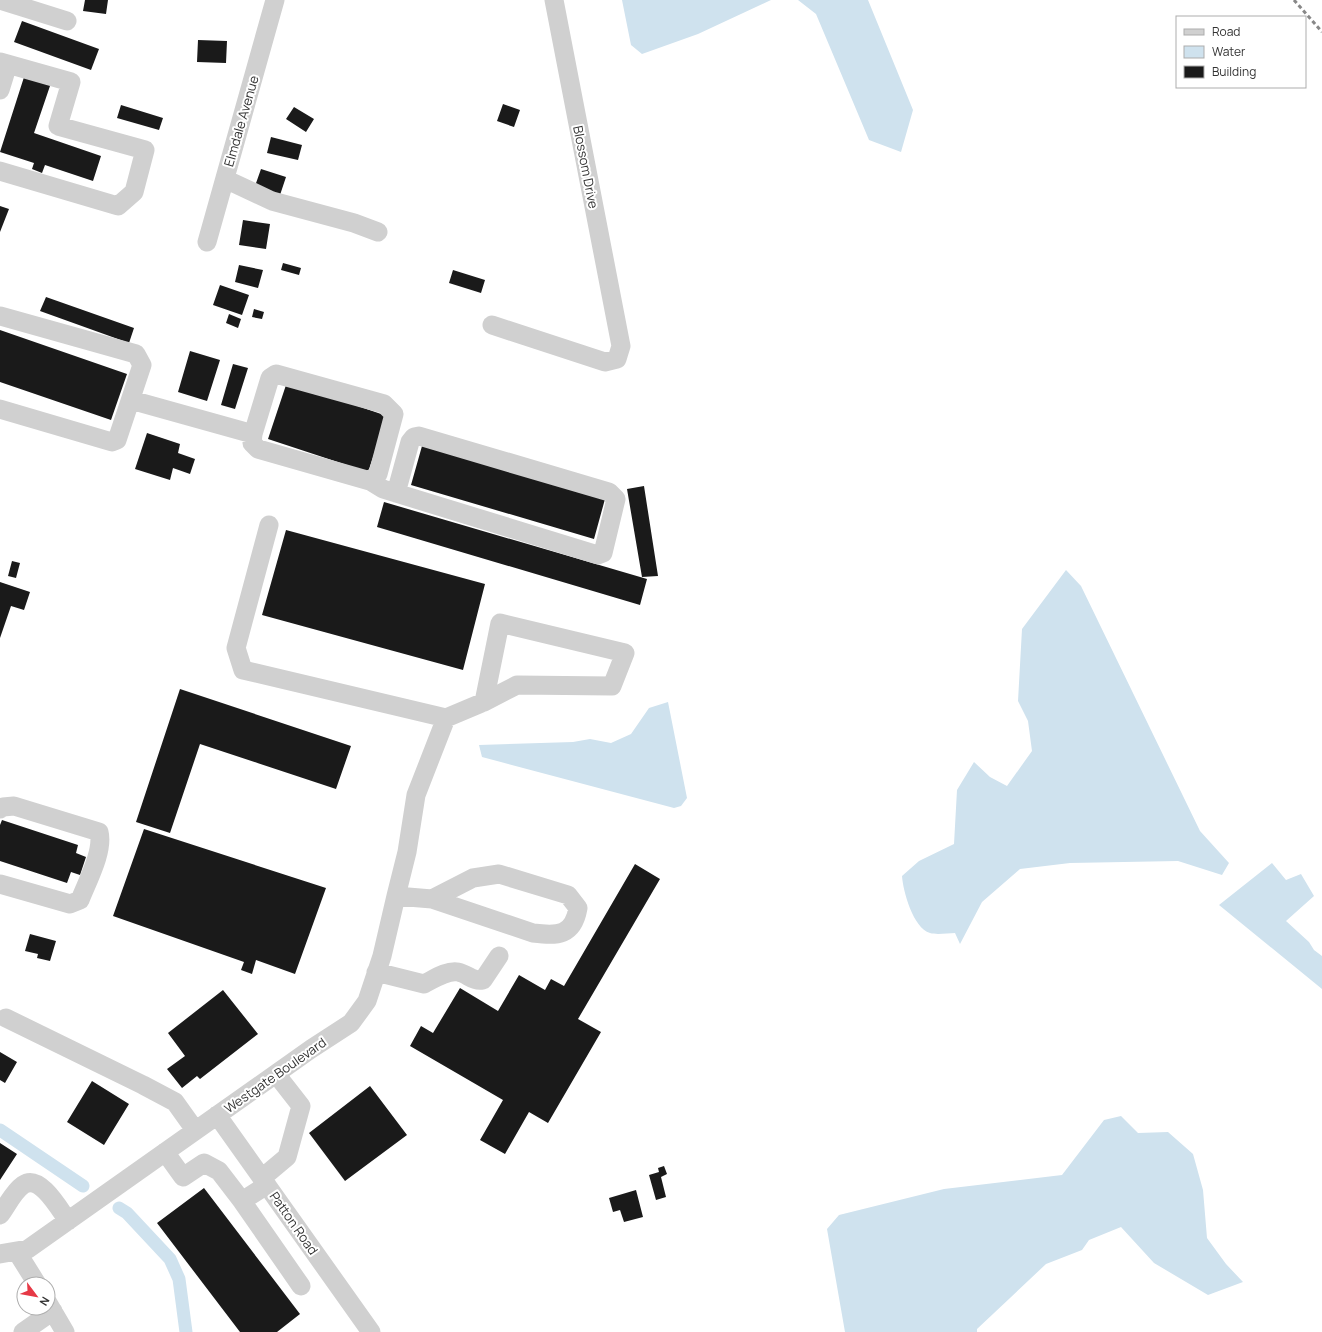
<svg xmlns="http://www.w3.org/2000/svg" width="1322" height="1332" font-family="Manrope,sans-serif">
  <rect width="100%" height="100%" fill="#fff"/>
  <path fill="#cfe2ee" d="M622,0h149l-73,34 -56,20 -11,-9z
    M798,0h70l45,110 -12,42 -32,-12 -53,-126z
    M1066,570l15,16 119,245 29,32 -7,12 -44,-14 -108,2 -50,6 -38,33 -22,42 -5,-11c-7,0 -18,2 -25,0 -17,-5 -27,-42 -28,-57l17,-15 35,-17 3,-54 17,-28 16,15 17,9 25,-35 -4,-30 -10,-20 4,-72z
    M668,702l19,96 -6,8 -7,2 -192,-51 -3,-12 94,-3 17,-3 21,4 20,-9 18,-26z
    M1272,863l14,17 15,-6 13,22 -28,25 23,21 5,8 8,6v33l-103,-84z
    M1121,1116l17,17 30,-1 25,22 10,36 4,48 19,26 17,18 -35,13 -54,-32 -33,-36 -32,13 -7,10 -36,14 -69,65v3h-132l-18,-103 12,-14 105,-26 118,-14 42,-55z"/>
  <g fill="none" stroke-linecap="round" stroke-linejoin="round">
    <path stroke="#cfe2ee" stroke-width="13" d="M0,1130l83,56
      M119,1208l8,5 43,46 9,20 7,53"/>
  </g>
  <path fill="#1a1a1a" d="M85,0h23l-2,14 -23,-3z
    M22,21l77,28 -8,21 -77,-28z
    M198,40l29,1 -1,22 -29,-1z
    M25,74l26,9 -17,50 67,23 -8,25 -48,-16 -3,8 -10,-4 2,-6 -34,-11z
    M503,104l17,6 -6,17 -17,-6z
    M121,105l42,13 -4,12 -42,-12z
    M294,107l20,12 -8,13 -20,-13z
    M271,137l31,8 -4,15 -31,-7z
    M261,169l25,8 -6,18 -25,-9z
    M0,206l9,3 -9,23z
    M243,220l27,4 -4,25 -27,-4z
    M283,263l18,5 -2,7 -18,-5z
    M239,265l24,5 -5,18 -23,-6z
    M453,270l32,10 -4,13 -32,-10z
    M220,285l29,10 -7,20 -29,-10z
    M46,297l88,31 -5,15 -89,-32z
    M254,309l10,3 -2,7 -10,-2z
    M229,314l12,5 -3,9 -12,-5z
    M0,330l127,44 -16,46 -111,-38z
    M190,351l30,9 -13,41 -29,-9z
    M233,364l15,4 -13,41 -14,-4z
    M287,382l100,34 -19,56 -100,-33z
    M147,433l33,11 -2,9 17,6 -5,15 -17,-6 -3,12 -35,-11z
    M422,446l183,53 -11,40 -183,-54z
    M644,486l14,90 -16,1 -15,-88z
    M384,502l263,77 -7,26 -263,-78z
    M286,530l199,54 -22,86 -201,-55z
    M12,561l8,2 -4,15 -8,-2z
    M0,582l30,10 -6,18 -13,-4 -11,32z
    M180,689l171,57 -15,43 -136,-45 -30,89 -34,-11z
    M2,820l76,25 -2,8 10,4 -6,18 -9,-3 -4,11 -67,-22v-36z
    M144,829l182,59 -31,86 -39,-14 -4,14 -11,-4 3,-8 -131,-46z
    M635,864l25,15 -82,140 23,13 -53,91 -19,-11 -24,42 -25,-14 23,-40 -93,-54 11,-20 12,7 27,-45 38,23 21,-36 26,15 6,-11 13,7z
    M30,934l26,7 -6,20 -13,-3 1,-4 -13,-3z
    M223,990l35,44 -58,45 -3,-3 -15,12 -15,-19 18,-13 -17,-23z
    M0,1052l17,10 -12,21 -5,-3z
    M92,1081l37,23 -25,41 -37,-23z
    M370,1086l37,49 -62,46 -36,-48z
    M0,1143l17,11 -17,26z
    M664,1166l3,8 -6,3 5,20 -10,3 -7,-25 10,-3 -1,-4z
    M204,1188l96,126 -23,18h-37l-83,-109z
    M636,1190l7,27 -19,5 -4,-12 -7,2 -4,-14z"/>
  <g fill="none" stroke-linecap="round" stroke-linejoin="round">
    <path stroke="#d0d0d0" stroke-width="19" d="M0,0l67,21
      M0,62l71,20 -13,44 87,24 -11,42 -16,14 -118,-35
      M0,90l8,-26
      M225,179l47,22 82,22 24,9
      M207,242l68,-242
      M0,316l136,38 6,11 -25,75 -5,2 -112,-33
      M492,325l113,37 12,-3 4,-13 -67,-346
      M131,400l122,34 17,-56 6,-4 108,30 10,10 -16,60 -8,7 -112,-32 -6,-6 1,-9
      M370,481l13,8 215,66 5,-2 13,-54 -7,-7 -190,-56 -5,1 -4,5 -14,51
      M446,718l38,-16 33,-17 95,1 13,-33 -125,-30 -16,79
      M0,809l3,-2 11,-1 85,26c5,19 -12,50 -19,68l-10,4 -70,-20
      M396,896l36,3 101,34c25,3 40,3 45,-25l-10,-13 -69,-21 -26,4 -41,21
      M376,972l48,12c10,-5 23,-14 34,-12 10,2 15,10 25,8l16,-24
      M6,1018l137,67 32,17 20,28
      M217,1115l154,217
      M165,1152l18,25 21,-14 15,8 23,30
      M262,1178l25,-21 14,-51 -25,-32
      M267,1185l-25,16 59,85
      M0,1215c7,-9 13,-23 23,-30 17,-12 37,25 45,36
      M17,1252l20,32
      M0,1254l28,-5 283,-200 40,-26 16,-22 15,-45 14,-60 11,-44 9,-57 30,-77 -203,-48 -7,-22 33,-123
      M48,1303l17,29
      M23,1332l30,-21"/>
    <path stroke="#888" stroke-width="3" stroke-dasharray="4 3" stroke-linecap="butt" d="M1294,0l28,32"/>
  </g>
  <g text-anchor="middle" dominant-baseline="central" stroke-width="4" stroke-linejoin="round" paint-order="stroke">
    <g font-size="13" fill="#333" stroke="#fff">
      <text transform="translate(241 121) rotate(-74)">Elmdale Avenue</text>
      <text transform="translate(586 167) rotate(79)">Blossom Drive</text>
      <text transform="translate(275 1075) rotate(-35)">Westgate Boulevard</text>
      <text transform="translate(294 1223) rotate(55)">Patton Road</text>
    </g>
  </g>
  <rect x="1176" y="16" width="130" height="72" fill="#ffffff" stroke="#adadad"/>
  <rect x="1184" y="29" width="20" height="6" fill="#d0d0d0" stroke="#adadad"/>
  <text x="1212" y="36" font-size="12" fill="#333333">Road</text>
  <rect x="1184" y="46" width="20" height="12" fill="#cfe2ee" stroke="#adadad"/>
  <text x="1212" y="56" font-size="12" fill="#333333">Water</text>
  <rect x="1184" y="66" width="20" height="12" fill="#1a1a1a" stroke="#adadad"/>
  <text x="1212" y="76" font-size="12" fill="#333333">Building</text>
  <g transform="translate(36 1296) rotate(122)"><circle r="19" fill="#ffffff" stroke="#adadad"/>
  <path d="M0-3L7 15L0 10L-7 15Z" fill="#e63946"/>
  <text y="-6" font-size="11" font-weight="bold" text-anchor="middle" fill="#333333">N</text>
  </g>
</svg>
